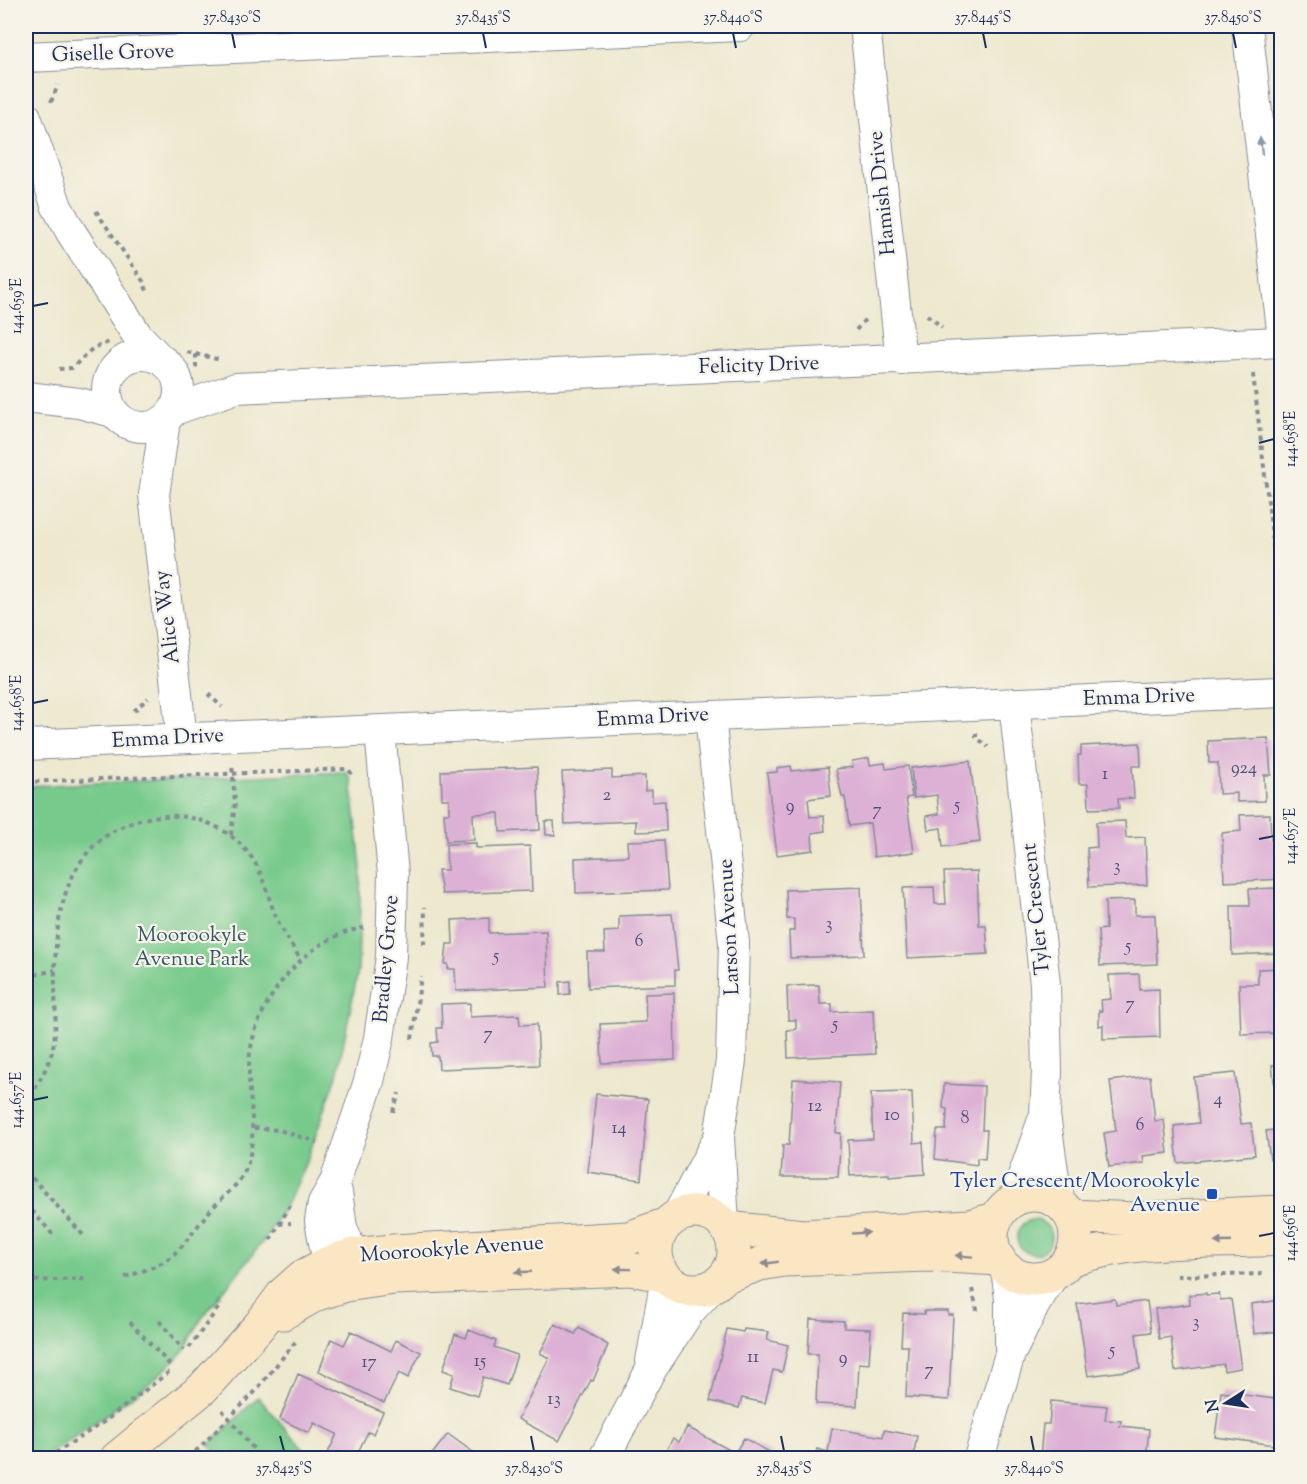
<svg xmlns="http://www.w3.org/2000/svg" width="1307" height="1484" font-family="'Sorts Mill Goudy',serif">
  <rect width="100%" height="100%" fill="#f7f3e8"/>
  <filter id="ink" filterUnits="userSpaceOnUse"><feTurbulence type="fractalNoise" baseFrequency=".0167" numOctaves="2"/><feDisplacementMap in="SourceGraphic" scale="12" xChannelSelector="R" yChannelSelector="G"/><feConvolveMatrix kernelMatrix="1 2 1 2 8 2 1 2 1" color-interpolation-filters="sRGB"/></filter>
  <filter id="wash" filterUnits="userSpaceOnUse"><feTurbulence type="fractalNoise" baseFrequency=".008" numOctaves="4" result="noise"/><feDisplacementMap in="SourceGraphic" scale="24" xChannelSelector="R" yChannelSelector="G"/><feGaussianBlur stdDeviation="1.35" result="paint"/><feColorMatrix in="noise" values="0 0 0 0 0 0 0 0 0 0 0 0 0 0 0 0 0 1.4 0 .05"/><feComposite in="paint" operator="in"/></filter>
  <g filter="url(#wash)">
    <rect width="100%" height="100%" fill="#ede8ce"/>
    <path fill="#78ca8c" stroke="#4a7c75" stroke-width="1.5" d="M346,772l5,7 10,88 -3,104 -21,104 -30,85 -20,43 -23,37 -62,78 -18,32 -14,15 -26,23 -86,60 -18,10h-14v-672z
      M1017 1237a17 17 0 1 1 34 0a17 17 0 1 1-34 0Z
      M258,1397l53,61h-89l-13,-13z"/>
    <g id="blocks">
      <path fill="#ddb1d5" d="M1268,738l3,37h-7l1,26 -28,1v-9l-18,1 -1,-31h-9l-1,-22z
        M1140,743l1,23h-9l2,32 -16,1 1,9 -30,1 -1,-25h-9l-1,-29h3v-9z
        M869,758l1,7 15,-2 1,6 22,-3 4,31 -6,1 8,54 -40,5 -4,-34 -21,3 -4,-29h-3l-6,-28 17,-2 -1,-6z
        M970,761l10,81 -37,5 -2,-19 -13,2 -2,-14 13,-2 -2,-19 -23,3 -3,-30z
        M791,766l1,5 36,-4 3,29 -23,3 2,18 14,-1 1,15 -13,2 1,17 -36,5 -10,-82 10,-1v-4z
        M537,767l3,63 -40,2 -1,-19 -26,1 1,26 -28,1 -2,-28h5v-14h-7l-1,-28z
        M612,770v8l33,-2v15l7,-1v12l13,-1 1,30 -30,1v-11l-71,3 -3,-52z
        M1270,814l1,26 9,-1 2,40 -58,3 -2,-49 19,-2 -1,-16z
        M545,821h9l1,14h-9z
        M1125,821l1,17 19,-1 2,48 -58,2 -2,-39 10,-1 -1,-25z
        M664,840l4,50 -92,3 -1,-35 53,-2 -1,-15z
        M476,843v5l54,-2 2,45 -90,3 -4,-24h9l-1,-26z
        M977,871l2,54h7l2,29 -81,4 -4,-70 31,-1 1,17h11l-2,-32z
        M861,887l3,68 -74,3 -1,-27h5v-12h-7l-1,-29z
        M1279,888l3,65 -50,2 -1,-49h19l-1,-17z
        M1135,900v15h20l2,49 -57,2 -2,-36 8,-1 -1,-28z
        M672,914l6,56h-3v15l-87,3 -1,-36h18l-1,-20 15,-1v-15z
        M489,918v15l57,-2 2,56 -92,4 -1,-22h-7v-5h-3l2,-20h6l-1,-24z
        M1282,968v65l-41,1 -2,-50h19v-15z
        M1139,974l1,16 19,-1 1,48 -57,2v-14l-4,1v-16l3,1 -1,-11 10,-1 -2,-24z
        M570,981v13l-10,1v-13z
        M819,985l1,19h12v8l41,-2 2,44 -87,4 -1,-28 9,-1v-9h-8l-1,-34z
        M674,993l1,67 -73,3 -2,-39 46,-2 -1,-28z
        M470,1003v14l49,-2 1,10 17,-1 2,41 -100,4 -1,-13h-6l-1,-13 7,-1 -1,-14h5l-1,-24z
        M1282,1064v63h-2l-8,-62z
        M1235,1073l6,51 10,-1 4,32 -77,8 -4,-37 25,-3 -5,-46z
        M1150,1076l5,45 9,-1 4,33 -25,3 1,7 -35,4 -5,-34 12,-2 -6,-50z
        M793,1079l47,3 -4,51h5l-3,44h-57l2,-32h6z
        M944,1084l40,2 -2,44h5l-2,29 -8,-1v7l-42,-6 2,-29h9l1,-21 -4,-1z
        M912,1092l2,51 9,-1 2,32 -36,3v-3l-39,2 -2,-36 25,-1 -2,-46z
        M596,1094l52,5 -7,81 -53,-8z
        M1282,1129v28l-12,2 -4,-28z
        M1206,1293v2l13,-1 1,6 11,-1 10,69 -17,3 -1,-7 -48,7 -4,-34 -12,2 -4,-30 35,-5 -1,-9z
        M1115,1299l1,6 31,-4 4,31 -15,2 4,35 -52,7 -11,-72z
        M1282,1300v31l-28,3 -3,-30z
        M924,1311h24v4h5l-4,85 -43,-3 2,-51h-7l2,-33 22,1z
        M810,1319l34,2v7l27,1 -2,35 -10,-1 -2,43 -41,-2 2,-50h-10z
        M555,1324l20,10 4,-6 29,17 -15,36 -2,-1 -32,61 -41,-22 31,-61 -9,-5z
        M727,1329l16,3 1,-3 25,3 -2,8 21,5 -6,27 -9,-2 -8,33 -23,-5 -3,10 -29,-7z
        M469,1330l27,11 -2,6 23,8 -10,30 -24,-8 -6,19 -27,-9 4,-13 -11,-4 12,-36 11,4z
        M351,1331l40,20 5,-11 25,12 -13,26 -9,-5 -15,30 -65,-32 12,-32 13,6z
        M298,1374l85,38 -10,22 -5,-2 -13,26h-16l-11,-5 9,-19 -23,-11 -5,10 -29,-14z
        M1221,1392l61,8v46l-67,-9z
        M1051,1401l56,5 -2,14 16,1 -1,5 29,3 -3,29h-106l3,-34h6z
        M687,1427l48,26 9,-15 29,16 -3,4h-97l2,-5 -8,-4 6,-11 6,4z
        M832,1428l51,9 1,-7 33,6 -4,22h-98l2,-9 11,3z
        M448,1434l33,24h-52z"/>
    </g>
  </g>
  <g filter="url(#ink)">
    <use href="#blocks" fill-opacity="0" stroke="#848c96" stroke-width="1.5"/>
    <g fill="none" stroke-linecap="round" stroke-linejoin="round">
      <g stroke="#848c96" stroke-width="32">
        <path id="street" d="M865,26l36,334
          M1247,26l35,304
          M26,57l714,-31
          M26,117l31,90 14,25 66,103 23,24
          M107 391a36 36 0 1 1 72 0a36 36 0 1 1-72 0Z
          M26,397l53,6 34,9
          M174,410l62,-22 1046,-46
          M165,420l-11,75 28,243
          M1014,703l31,281 2,88 -2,43 9,63 7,27
          M710,716l24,227 -3,118 -12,76 5,87
          M26,745l1256,-53
          M337,1192l5,36 11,27 -5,24
          M1015,1199l28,-79
          M677,1216l42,-79
          M1006,1268l4,31v49
          M343,1280l-15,-17 -8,-42 3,-18 12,-21 34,-101 10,-43 12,-81 2,-83 -13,-143
          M651,1361l15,-83
          M604,1458l45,-85 40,-61 22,-24
          M979,1458l31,-104 25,-50 19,-30"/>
      </g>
      <g stroke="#848c96" stroke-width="35">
        <path id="secondary" d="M992 1237a42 42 0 1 1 84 0a42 42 0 1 1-84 0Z
          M656 1251a39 39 0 1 1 78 0a39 39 0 1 1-78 0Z
          M1071,1216l65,3 146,-7
          M727,1228l76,8 166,-10 27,-7
          M1069,1260c67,-23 142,-17 213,-21
          M726,1276l34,-12 24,-4 145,-5 70,4
          M283,1313l34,-19 29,-9 48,-7 236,-9 33,6
          M117,1458l85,-69 58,-64 24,-32 18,-16 26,-14 25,-8 40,-4 236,-13 38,-14"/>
      </g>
      <path stroke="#848c96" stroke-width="4" stroke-dasharray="4.5 4.5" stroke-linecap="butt" d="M51,102l7,-17
        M96,211l47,70 5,12
        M927,315l15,12
        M856,330l11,-13
        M187,352l34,8
        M196,354v18
        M59,369l13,-1 21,-20 16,-6
        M1253,374l29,246
        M208,694l14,13
        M134,711l14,-13
        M976,733v4l12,10
        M26,782l322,-13 6,8
        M231,835l4,-32 -3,-39
        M424,944l1,-37
        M26,977l29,-7
        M412,1039l9,-63
        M26,1104c10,-18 23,-37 27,-57 5,-26 1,-52 2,-78 1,-68 17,-134 93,-151 43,-9 87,9 109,48 8,16 12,34 19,51 7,15 16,29 25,43
        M393,1112l6,-19
        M254,1128l25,2 38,12
        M26,1171l57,64
        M26,1204l29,33
        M279,1224l12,-1
        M270,1240l21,-36
        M1177,1276l89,-2
        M125,1277c55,-17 50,-24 84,-65 11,-14 28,-24 36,-41 16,-39 0,-79 5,-118 8,-56 58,-117 114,-125
        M26,1281l60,-2
        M972,1289l6,25
        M159,1321l25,29
        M130,1322l40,43
        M189,1348l32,-44
        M222,1410l39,48
        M26,1446l11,12
        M48,1458l57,-37 64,-49
        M189,1458l64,-64 43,-53"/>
      <use href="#street" stroke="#fff" stroke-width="30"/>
      <use href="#secondary" stroke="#fbe6c4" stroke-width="33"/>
    </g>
    <defs><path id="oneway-solid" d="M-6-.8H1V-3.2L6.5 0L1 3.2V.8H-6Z" transform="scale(1.5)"/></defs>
    <use fill="#8d97ae" href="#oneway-solid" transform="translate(1261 146) rotate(-97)"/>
    <g fill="#8b8a91">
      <use href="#oneway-solid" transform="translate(861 1233) rotate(-3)"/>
      <use href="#oneway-solid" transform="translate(1223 1242) rotate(178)"/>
      <use href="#oneway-solid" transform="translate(964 1256) rotate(-176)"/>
      <use href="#oneway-solid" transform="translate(770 1263) rotate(171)"/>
      <use href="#oneway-solid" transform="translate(623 1269) rotate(-179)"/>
      <use href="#oneway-solid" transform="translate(523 1272) rotate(178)"/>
    </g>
  </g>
  <path fill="none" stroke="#1b2f5e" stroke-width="2" d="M232,33l3,15M483,33l3,15M733,33l3,15M983,33l3,15M1233,33l3,15M33,306l15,-3M1259,443l15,-4M33,703l15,-3M1259,839l15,-3M33,1100l15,-3M1259,1236l15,-3M280,1436l4,15M531,1436l3,15M781,1436l3,15M1031,1436l3,15"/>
  <rect fill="#1a4fb4" stroke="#f7f3e8" stroke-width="2" x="1206" y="1188" width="12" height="12" rx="3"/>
  <g text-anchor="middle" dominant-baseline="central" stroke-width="4.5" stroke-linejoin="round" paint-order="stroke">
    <g font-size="18" fill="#4c507c">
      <text x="1244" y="769">924</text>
      <text x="1105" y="775">1</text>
      <text x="607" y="796">2</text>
      <text x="957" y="806">5</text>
      <text x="790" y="807">9</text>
      <text x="877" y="811">7</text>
      <text x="1117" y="867">3</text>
      <text x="829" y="925">3</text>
      <text x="639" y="942">6</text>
      <text x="1128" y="947">5</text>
      <text x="496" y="957">5</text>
      <text x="1130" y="1005">7</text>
      <text x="835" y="1025">5</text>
      <text x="488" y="1035">7</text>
      <text x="1218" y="1100">4</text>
      <text x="815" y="1107">12</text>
      <text x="892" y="1116">10</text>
      <text x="965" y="1119">8</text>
      <text x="1140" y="1126">6</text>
      <text x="619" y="1129">14</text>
      <text x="1196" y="1323">3</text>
      <text x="1112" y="1351">5</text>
      <text x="753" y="1358">11</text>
      <text x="843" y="1359">9</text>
      <text x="480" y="1362">15</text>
      <text x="369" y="1363">17</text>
      <text x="929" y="1371">7</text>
      <text x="554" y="1400">13</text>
    </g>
    <g font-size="21" fill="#1b2f5e" stroke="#f7f3e8">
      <text transform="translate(113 54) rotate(-2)">Giselle Grove</text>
      <text transform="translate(883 193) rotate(-96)">Hamish Drive</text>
      <text transform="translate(759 366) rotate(-2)">Felicity Drive</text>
      <text transform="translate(168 617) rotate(-97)">Alice Way</text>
      <text transform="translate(1139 698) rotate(-2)">Emma Drive</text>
      <text transform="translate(653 718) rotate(-3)">Emma Drive</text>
      <text transform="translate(168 739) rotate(-3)">Emma Drive</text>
      <text transform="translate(1037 909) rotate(-96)">Tyler Crescent</text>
      <text transform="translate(730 927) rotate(-93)">Larson Avenue</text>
      <text transform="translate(387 959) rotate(-85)">Bradley Grove</text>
      <text transform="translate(452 1250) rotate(-4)">Moorookyle Avenue</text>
    </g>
    <g font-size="21" fill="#32566a" stroke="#f7f3e8">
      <text x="192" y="936">Moorookyle<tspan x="192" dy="24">Avenue Park</tspan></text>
    </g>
    <g font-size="21" fill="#164399" stroke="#f7f3e8" text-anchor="end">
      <text x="1200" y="1182">Tyler Crescent/Moorookyle<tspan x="1200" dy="24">Avenue</tspan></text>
    </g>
  </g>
  <rect width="1307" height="1484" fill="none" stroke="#f7f3e8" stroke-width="66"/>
  <g transform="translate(1226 1403) rotate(258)" stroke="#f7f3e8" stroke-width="4.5" paint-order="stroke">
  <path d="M0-4.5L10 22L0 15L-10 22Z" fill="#1b2f5e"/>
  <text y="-9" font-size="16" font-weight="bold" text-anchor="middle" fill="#1b2f5e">N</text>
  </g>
  <rect x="33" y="33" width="1241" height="1418" fill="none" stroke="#1b2f5e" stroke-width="2"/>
  <g font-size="15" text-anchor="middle" fill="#1b2f5e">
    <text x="232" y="22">37.8430°S</text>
    <text x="483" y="22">37.8435°S</text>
    <text x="733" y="22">37.8440°S</text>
    <text x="983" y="22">37.8445°S</text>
    <text x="1233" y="22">37.8450°S</text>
    <text transform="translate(16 306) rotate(-90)" y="5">144.659°E</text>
    <text transform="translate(1290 439) rotate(-90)" y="5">144.658°E</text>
    <text transform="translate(16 703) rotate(-90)" y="5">144.658°E</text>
    <text transform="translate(1290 836) rotate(-90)" y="5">144.657°E</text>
    <text transform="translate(16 1100) rotate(-90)" y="5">144.657°E</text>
    <text transform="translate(1290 1233) rotate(-90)" y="5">144.656°E</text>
    <text x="284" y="1473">37.8425°S</text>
    <text x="534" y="1473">37.8430°S</text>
    <text x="784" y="1473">37.8435°S</text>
    <text x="1034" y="1473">37.8440°S</text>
  </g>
</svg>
